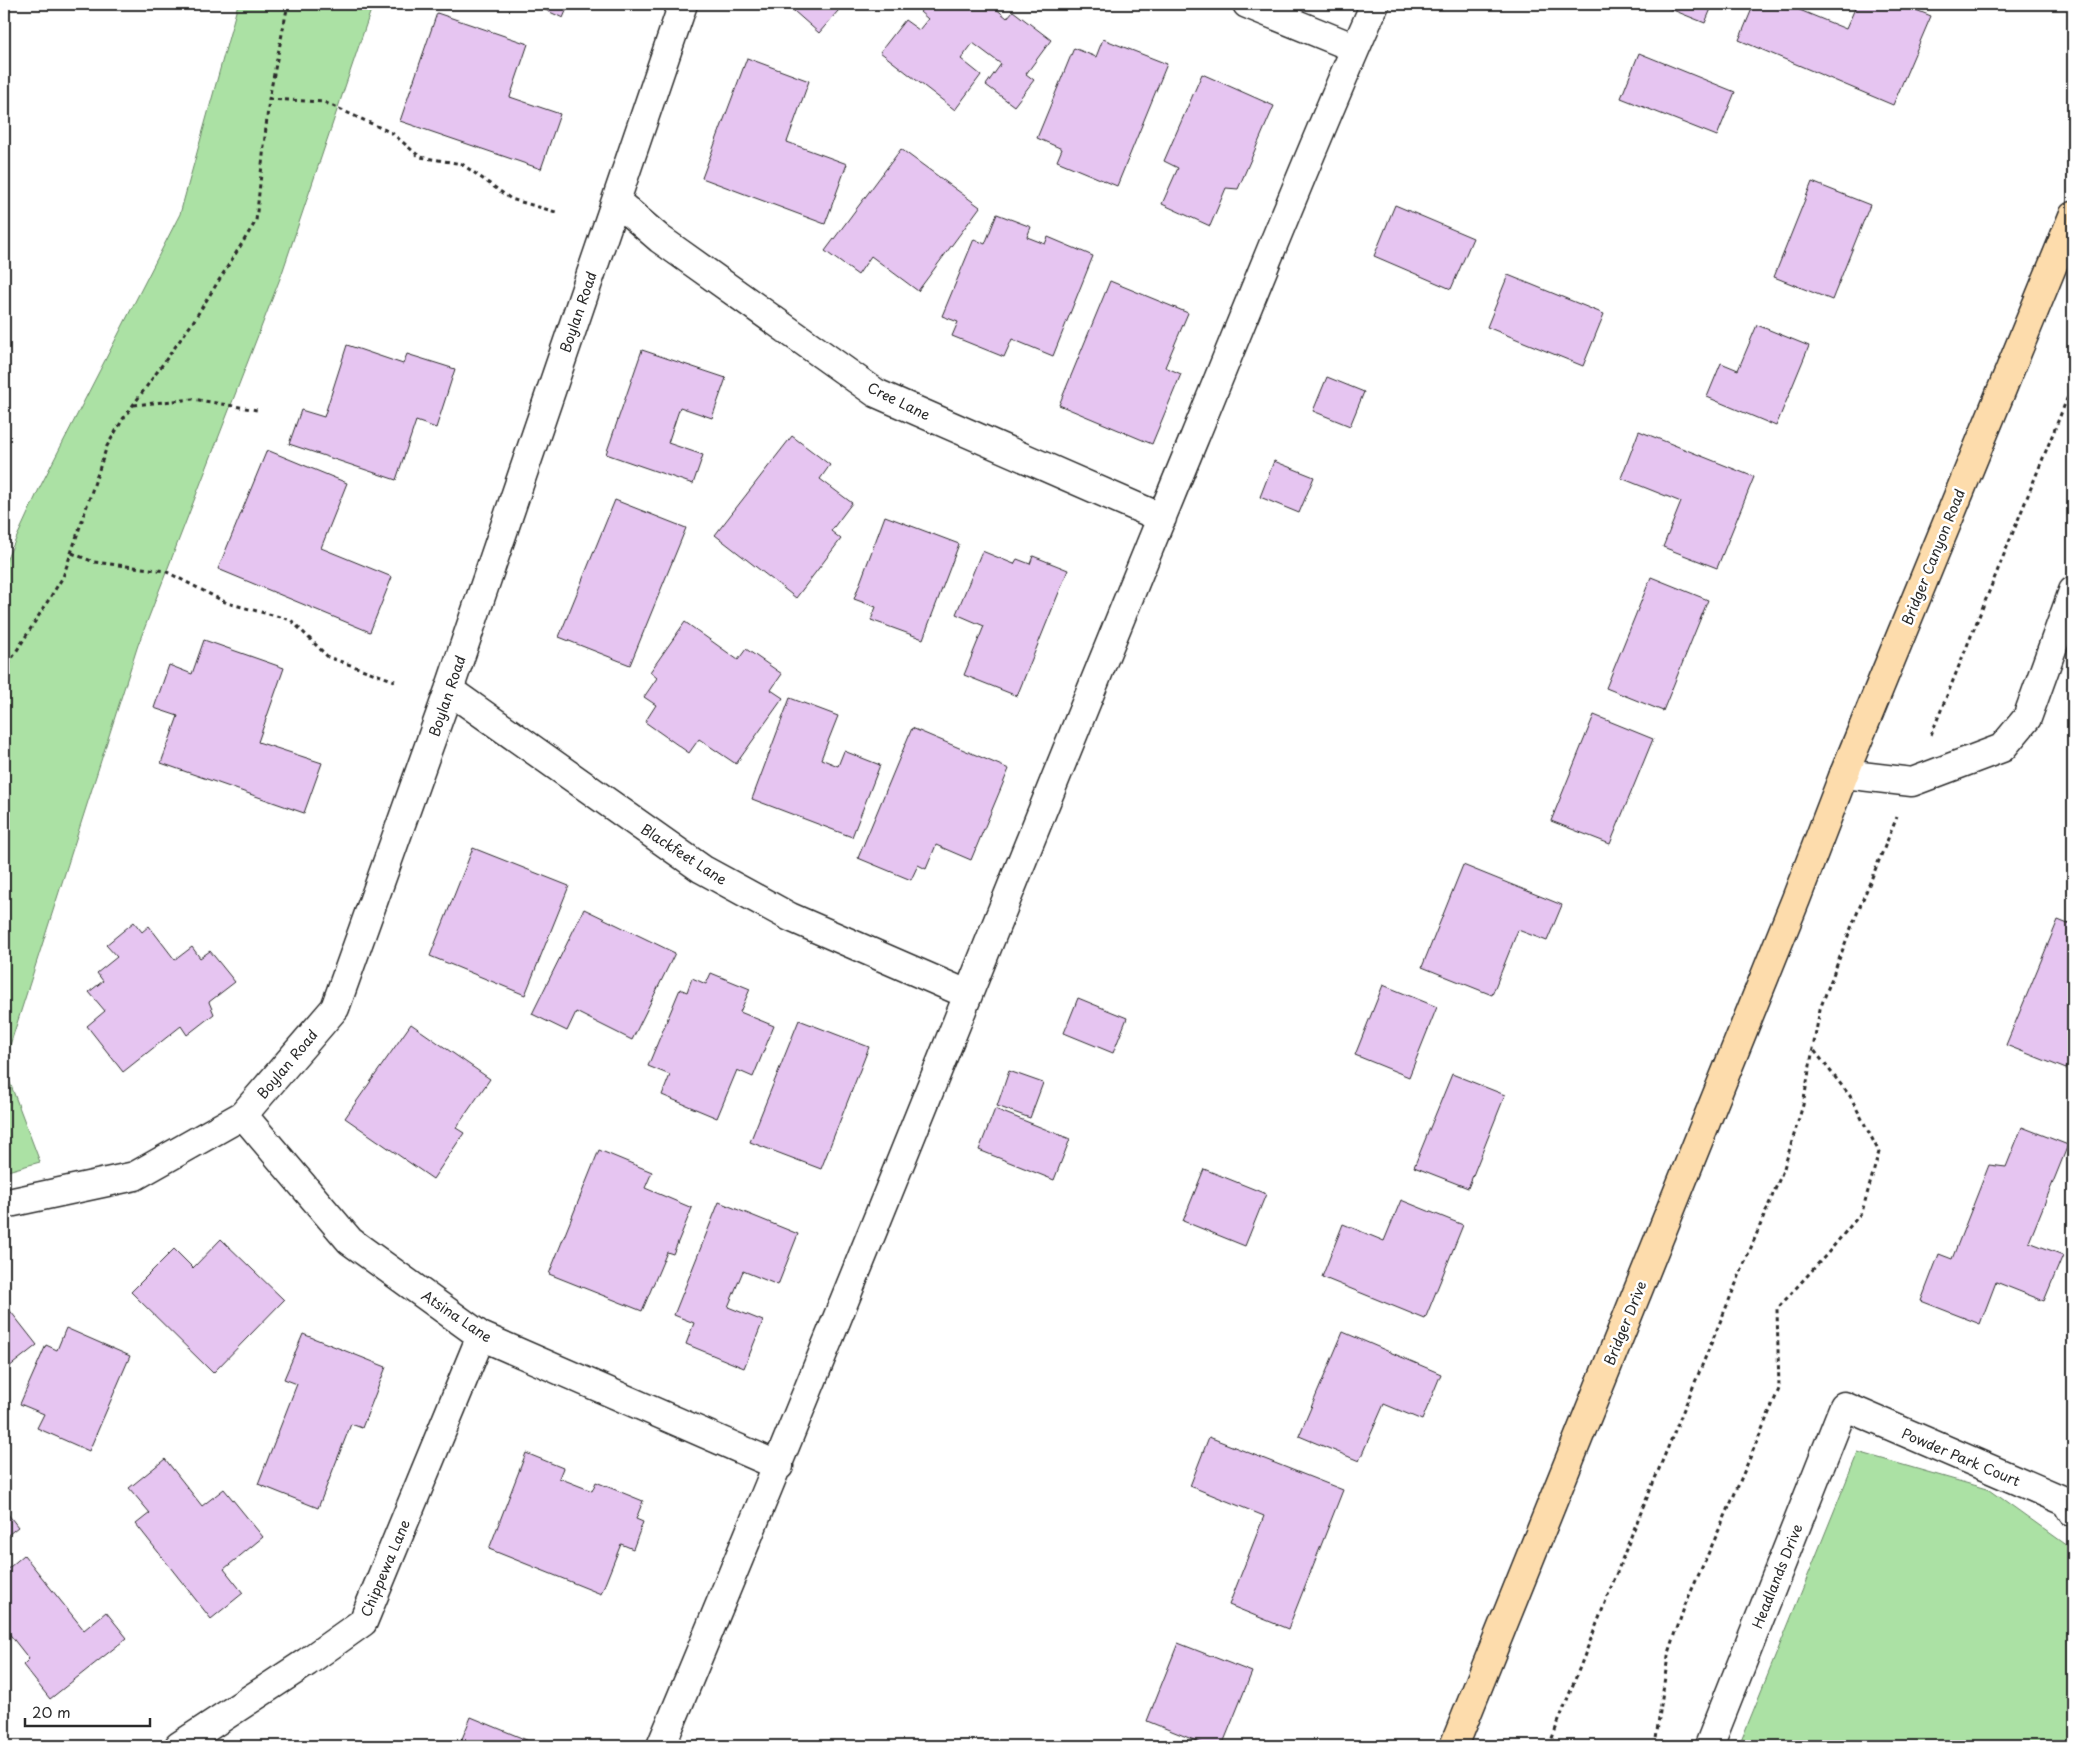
<svg xmlns="http://www.w3.org/2000/svg" width="2077" height="1750" font-family="'Playpen Sans',sans-serif">
  <rect width="100%" height="100%" fill="#fff"/>
  <filter id="ink" filterUnits="userSpaceOnUse"><feTurbulence type="fractalNoise" baseFrequency=".02" numOctaves="2"/><feDisplacementMap in="SourceGraphic" scale="10" xChannelSelector="R" yChannelSelector="G"/><feConvolveMatrix kernelMatrix="1 2 1 2 8 2 1 2 1" color-interpolation-filters="sRGB"/></filter>
  <g filter="url(#ink)">
    <path fill="#abe1a4" stroke="#6b8668" d="M238,4h135l-92,272 -143,369 -134,419v-499l35,-76 141,-275z
      M4,1067l36,95 -36,10z
      M1858,1452l132,38 78,56 5,11v189h-334z"/>
    <path fill="#e6c5f1" stroke="#2b2b2b" d="M532,4h37l-6,14z
      M786,4h58l-25,29z
      M864,4h13l-6,6z
      M927,4h69l-2,3 13,11 6,-7 38,29 -25,34 8,6 -20,26 -28,-21 15,-21 -28,-21 -12,16 20,16 -26,35 -75,-58 25,-32 14,10 9,-11 -8,-7z
      M1658,4h55l-8,19z
      M1754,4h31l61,25 11,-25h44l30,12 -38,89 -154,-65z
      M437,13l91,31 -18,53 50,17 -19,55 -141,-48z
      M1103,39l64,25 -50,122 -60,-25 5,-12 -25,-11 37,-90 22,9z
      M1639,53l96,39 -18,44 -96,-38z
      M747,58l62,23 -22,61 60,22 -22,60 -123,-46z
      M1202,74l72,32 -36,83 -12,-1 -16,38 -48,-22 16,-36 -14,-7z
      M901,149l79,58 -62,84 -47,-35 -13,19 -33,-24z
      M1812,182l58,23 -38,95 -58,-23z
      M1395,205l78,33 -22,51 -77,-33z
      M997,214l34,13 -4,10 18,7 3,-7 45,19 -40,100 -41,-17 -8,18 -52,-21 6,-14 -16,-6 32,-77 11,5z
      M1508,275l96,39 -21,52 -96,-39z
      M1110,281l78,32 -23,54 16,7 -29,70 -93,-39z
      M1757,325l52,21 -33,80 -69,-29 14,-34 17,7z
      M347,345l56,19 4,-10 48,15 -19,59 -20,-7 -20,59 -107,-36 12,-34 23,7z
      M642,350l84,28 -14,40 -32,-11 -12,36 35,12 -10,29 -87,-30z
      M1327,377l37,15 -14,34 -37,-15z
      M1639,431l115,46 -37,91 -54,-21 18,-45 -60,-24z
      M792,436l38,29 -10,14 32,24 -21,28 10,8 -45,59 -81,-63z
      M267,450l80,33 -26,65 71,29 -22,55 -152,-63z
      M1274,461l40,16 -15,36 -39,-16z
      M615,500l71,28 -56,137 -71,-28z
      M885,516l74,28 -36,95 -52,-19 5,-13 -22,-8z
      M982,551l32,13 3,-5 13,5 3,-8 35,14 -51,126 -53,-21 20,-49 -28,-12z
      M1651,577l57,23 -45,111 -57,-23z
      M685,622l53,38 8,-11 36,25 -11,16 12,8 -47,66 -37,-25 -10,14 -44,-31 11,-17 -12,-8 13,-19 -7,-6z
      M204,640l80,28 -26,74 64,21 -18,50 -143,-50 17,-47 -24,-8 15,-43 23,9z
      M790,698l48,18 -17,43 17,7 6,-15 36,14 -28,72 -100,-38z
      M1594,715l59,24 -43,105 -59,-23z
      M912,728l97,41 -38,91 -35,-15 -10,24 -8,-4 -7,15 -53,-22z
      M473,848l96,38 -44,109 -95,-39z
      M1463,865l99,40 -15,36 -29,-11 -26,65 -70,-28z
      M584,909l91,44 -43,87 -56,-28 -9,19 -35,-17z
      M2058,920l15,6v125l-7,18 -60,-24z
      M134,922l8,10 7,-6 26,34 17,-13 8,11 10,-7 25,31 -26,20 5,12 -27,21 -6,-9 -58,46 -36,-46 18,-15 -16,-19 14,-11 -6,-8 20,-16 -11,-12z
      M711,973l39,16 -10,23 34,14 -21,51 -16,-7 -20,48 -55,-23 8,-20 -22,-9 32,-77 7,3 5,-14 14,6z
      M1383,985l54,22 -28,70 -54,-22z
      M1078,998l49,20 -14,35 -49,-20z
      M799,1020l70,27 -48,122 -71,-27z
      M411,1024l79,55 -34,49 8,5 -31,46 -88,-61z
      M1009,1071l34,12 -13,35 -33,-12z
      M1452,1074l53,21 -37,93 -54,-21z
      M995,1109l75,30 -16,41 -75,-30z
      M2022,1127l46,18 -39,97 34,13 -19,46 -48,-19 -16,42 -59,-23 18,-47 13,5 37,-94 17,2z
      M599,1150l53,22 -7,16 47,20 -19,46 -6,-2 -25,59 -93,-37z
      M1204,1169l62,25 -21,52 -62,-25z
      M1401,1200l62,25 -38,94 -103,-42 21,-53 41,17z
      M719,1202l79,32 -20,51 -35,-14 -15,36 35,14 -19,47 -58,-24 8,-21 -20,-8z
      M221,1239l63,61 -71,73 -82,-81 43,-43 19,19z
      M4,1303l33,42 -33,26z
      M66,1328l64,28 -41,95 -52,-23 7,-14 -24,-10 26,-59 11,5z
      M1343,1332l98,42 -19,46 -38,-16 -25,57 -60,-25z
      M303,1334l83,33 -24,61 -11,-4 -33,84 -60,-24 39,-100 -13,-5z
      M1209,1437l134,53 -55,139 -59,-24 35,-89 -74,-30z
      M526,1453l37,15 -4,10 33,13 4,-9 47,19 -7,18 7,3 -10,27 -12,-5 -20,50 -112,-45z
      M165,1459l37,47 22,-17 39,48 -39,32 19,24 -32,26 -75,-95 14,-11 -21,-25z
      M4,1509l14,18 -14,11z
      M24,1555l60,75 22,-18 21,26 -77,61 -27,-34 6,-6 -25,-32v-55z
      M1178,1643l74,29 -30,74h-13l-62,-25z
      M471,1717l70,29h-82z"/>
    <g fill="none" stroke-linecap="round" stroke-linejoin="round">
      <g stroke="#2b2b2b" stroke-width="31">
        <path id="minor" d="M1247,4l108,44
          M616,201l44,38 216,154 286,125
          M449,690l253,179 88,48 177,77
          M1844,774l68,8 90,-34 25,-30 46,-127
          M243,1115l107,126 131,95 298,130
          M4,1204l131,-28 108,-61 92,-107 114,-318 234,-686
          M179,1746l128,-84 56,-40 118,-286
          M661,1746c182,-433 353,-871 532,-1305 60,-146 118,-293 182,-437
          M1709,1746l135,-340 223,96 6,10"/>
      </g>
      <g stroke="#2b2b2b" stroke-width="31">
        <path id="major" d="M1454,1746l342,-847 48,-125 229,-558"/>
      </g>
      <path stroke="#2b2b2b" stroke-width="3" stroke-dasharray="4 4" stroke-linecap="butt" d="M269,99l55,3 68,31 28,24 42,7 49,35 48,14
        M134,405l59,-6 64,11
        M72,553l22,9 71,9 62,32 64,17 37,37 67,24
        M4,671l59,-94 44,-131 16,-27 68,-94 65,-104 13,-122 19,-95
        M1931,735l142,-351
        M1549,1746l83,-212 152,-366 19,-63 17,-96 31,-81 46,-111
        M1655,1746l13,-90 17,-51 42,-93 52,-123 -2,-80 50,-55 35,-42 17,-60 -29,-56 -37,-47"/>
      <use href="#minor" stroke="#fff" stroke-width="28"/>
      <use href="#major" stroke="#fddcac" stroke-width="28"/>
    </g>
  </g>
  <g text-anchor="middle" dominant-baseline="central" stroke-width="5" stroke-linejoin="round" paint-order="stroke">
    <g font-size="14" fill="#2b2b2b" stroke="#fff">
      <text transform="translate(578 312) rotate(-71)">Boylan Road</text>
      <text transform="translate(899 401) rotate(26)">Cree Lane</text>
      <text transform="translate(1933 557) rotate(-68)">Bridger Canyon Road</text>
      <text transform="translate(447 696) rotate(-71)">Boylan Road</text>
      <text transform="translate(684 854) rotate(33)">Blackfeet Lane</text>
      <text transform="translate(287 1064) rotate(-50)">Boylan Road</text>
      <text transform="translate(457 1316) rotate(34)">Atsina Lane</text>
      <text transform="translate(1625 1323) rotate(-68)">Bridger Drive</text>
      <text transform="translate(1961 1457) rotate(23)">Powder Park Court</text>
      <text transform="translate(385 1568) rotate(-67)">Chippewa Lane</text>
      <text transform="translate(1777 1576) rotate(-68)">Headlands Drive</text>
    </g>
  </g>
  <rect width="2077" height="1750" fill="none" stroke="#fff" stroke-width="20"/>
  <rect x="10" y="10" width="2057" height="1730" fill="none" stroke="#2b2b2b" stroke-width="2" filter="url(#ink)"/>
  <path d="M25 1718v8h125v-8" fill="none" stroke="#2b2b2b" stroke-width="2.5"/>
  <text x="32" y="1718" font-size="15" fill="#2b2b2b" stroke="#ffffff" stroke-width="4" paint-order="stroke">20 m</text>
</svg>
